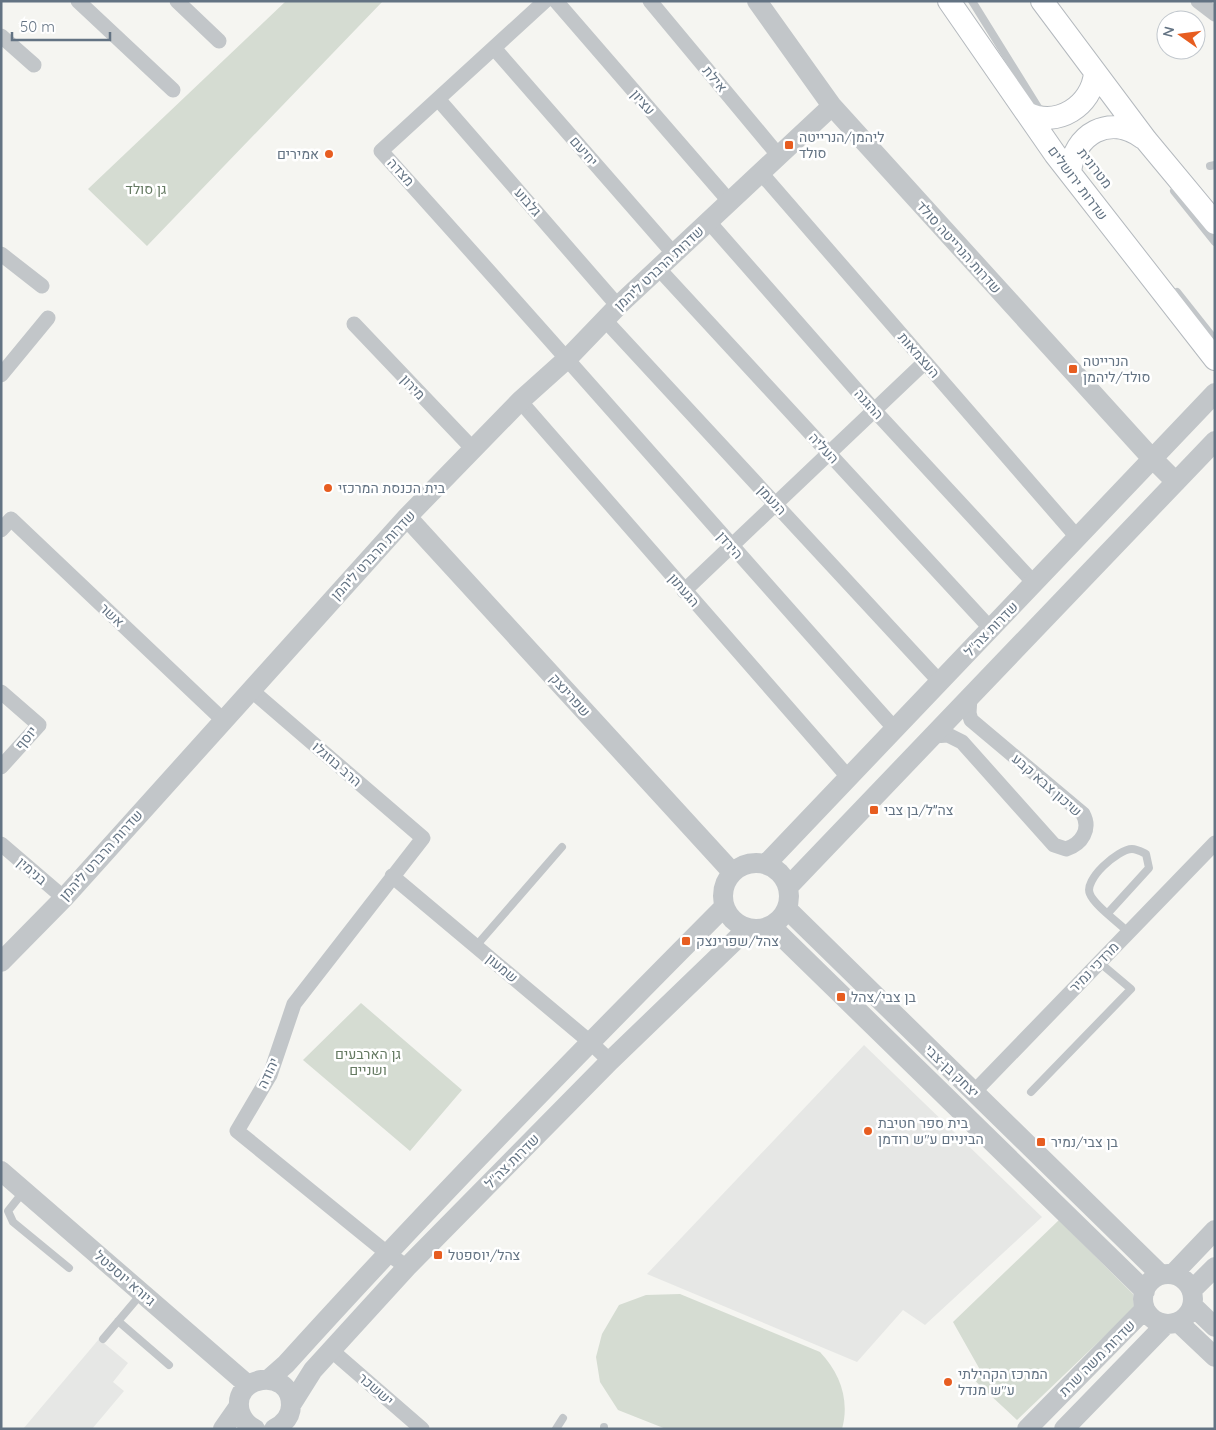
<svg xmlns="http://www.w3.org/2000/svg" width="1216" height="1430" font-family="Quicksand,Heebo,sans-serif">
  <rect width="100%" height="100%" fill="#f5f5f1"/>
  <path fill="#e6e7e5" d="M864,1045l178,172 -117,108 -22,-15 -46,52 -210,-88z
    M99,1339l29,24 -15,19 11,9 -32,38h-69z"/>
  <path fill="#d5dcd2" d="M286,1h97l-236,245 -59,-57z
    M361,1003l101,87 -52,61 -107,-91z
    M1059,1220l74,74 1,14 -117,112 -45,-42 7,-10 -26,-46z
    M680,1294l140,58c20,21 30,48 22,77h-176l-48,-19 -18,-28 -4,-25 6,-23 17,-29 27,-10z"/>
  <g fill="none" stroke-linecap="round" stroke-linejoin="round">
    <g stroke="#b4b9be" stroke-width="24">
      <path id="secondary" d="M949,1l106,153 160,205
        M1042,1l104,139 69,83
        M1027,113c30,15 65,-7 68,-40
        M1070,173c3,-39 40,-60 73,-35"/>
    </g>
    <path stroke="#c2c6c9" stroke-width="8" d="M972,1l69,111
      M1210,166l5,-1
      M1174,191l41,51
      M1177,292l38,48
      M1108,913l41,-45 -3,-14c-4,-2 -9,-5 -14,-5 -14,0 -49,31 -42,45 4,11 29,29 38,38
      M476,946l86,-99
      M1031,1092l100,-103 -32,-27
      M24,1191l-16,20 5,11 56,46
      M118,1321l51,44
      M103,1339l39,-46
      M556,1429l7,-11
      M604,1429v-2"/>
    <path stroke="#c2c6c9" stroke-width="15" d="M78,1l95,89
      M177,1l42,40
      M545,1l-164,150c173,191 342,386 514,578
      M556,1l174,201
      M650,1l129,155
      M1198,1l17,13
      M1,36l33,29
      M494,48l179,205
      M438,99l180,207
      M761,173l316,364
      M709,222l165,188 160,173
      M1,254l41,32
      M658,268l333,361
      M604,319l336,363
      M354,324l119,125
      M1,375l47,-57
      M520,401l329,377
      M1,530l10,-11 212,201
      M684,591l241,-229
      M251,690l172,148 -129,166 -24,71 -33,56 150,122 20,14
      M1,692l38,33 -38,42
      M933,736l15,-1 14,7 92,103 12,4c16,-5 25,-20 17,-35l-112,-94 -2,-7 1,-16
      M1,844l63,54
      M392,876l198,166 20,19
      M974,1092l241,-249
      M331,1350l91,79"/>
    <path stroke="#c2c6c9" stroke-width="20" d="M757,1l75,105 314,346 30,30
      M407,517l325,355
      M723 896a33 33 0 1 1 66 0a33 33 0 1 1-66 0Z
      M766,864l449,-471
      M788,887l427,-446
      M787,909l374,366
      M771,926l374,365
      M1,962l63,-64 343,-381 113,-116 48,-43 50,-52 214,-200
      M1,1171l247,214
      M1173,1274l42,-44
      M1143 1299a25 25 0 1 1 50 0a25 25 0 1 1-50 0Z
      M1192,1290l23,-23
      M1193,1306l22,21
      M1178,1322l37,35
      M269,1379l17,-15c142,-157 289,-307 438,-457
      M291,1405l22,-35 94,-103 203,-206 137,-132
      M223,1429l16,-23
      M255,1429c-7,-3 -12,-9 -15,-17 -10,-37 51,-46 51,-7 0,11 -7,19 -17,24
      M1027,1429l118,-120
      M1064,1429l102,-105"/>
    <use href="#secondary" stroke="#fff" stroke-width="22"/>
  </g>
  <g fill="#e75d20" stroke="#fff" stroke-width="2">
    <rect x="784" y="140" width="10" height="10" rx="2.5"/>
    <circle cx="329" cy="154" r="5"/>
    <rect x="1068" y="364" width="10" height="10" rx="2.5"/>
    <circle cx="328" cy="488" r="5"/>
    <rect x="869" y="805" width="10" height="10" rx="2.5"/>
    <rect x="681" y="936" width="10" height="10" rx="2.5"/>
    <rect x="836" y="992" width="10" height="10" rx="2.5"/>
    <circle cx="868" cy="1131" r="5"/>
    <rect x="1036" y="1137" width="10" height="10" rx="2.5"/>
    <rect x="433" y="1250" width="10" height="10" rx="2.5"/>
    <circle cx="948" cy="1382" r="5"/>
  </g>
  <g text-anchor="middle" dominant-baseline="central" stroke-width="5" stroke-linejoin="round" paint-order="stroke">
    <g font-size="14" fill="#637383" stroke="#fff">
      <text transform="translate(715 79) rotate(50)">אילת</text>
      <text transform="translate(643 102) rotate(49)">עציון</text>
      <text transform="translate(584 151) rotate(49)">יחיעם</text>
      <text transform="translate(1095 168) rotate(52)">מטרונית</text>
      <text transform="translate(401 172) rotate(48)">מצדה</text>
      <text transform="translate(1078 183) rotate(53)">שדרות ירושלים</text>
      <text transform="translate(528 202) rotate(49)">גלבוע</text>
      <text transform="translate(959 247) rotate(48)">שדרות הנרייטה סולד</text>
      <text transform="translate(659 268) rotate(-43)">שדרות הרברט ליהמן</text>
      <text transform="translate(919 355) rotate(49)">העצמאות</text>
      <text transform="translate(413 387) rotate(46)">מירון</text>
      <text transform="translate(869 404) rotate(48)">ההגנה</text>
      <text transform="translate(824 448) rotate(47)">העליה</text>
      <text transform="translate(772 500) rotate(47)">הנעמן</text>
      <text transform="translate(730 545) rotate(49)">הירדן</text>
      <text transform="translate(373 555) rotate(-47)">שדרות הרברט ליהמן</text>
      <text transform="translate(684 590) rotate(49)">הגעתון</text>
      <text transform="translate(112 615) rotate(43)">אשר</text>
      <text transform="translate(991 629) rotate(-46)">שדרות צה"ל</text>
      <text transform="translate(570 695) rotate(48)">שפרינצק</text>
      <text transform="translate(26 738) rotate(-51)">יוסף</text>
      <text transform="translate(337 764) rotate(41)">הרב בוזגלו</text>
      <text transform="translate(1047 785) rotate(41)">שיכון צבא קבע</text>
      <text transform="translate(101 855) rotate(-48)">שדרות הרברט ליהמן</text>
      <text transform="translate(32 871) rotate(41)">בנימין</text>
      <text transform="translate(1094 967) rotate(-46)">מרדכי נמיר</text>
      <text transform="translate(502 968) rotate(40)">שמעון</text>
      <text transform="translate(952 1071) rotate(44)">יצחק בן-צבי</text>
      <text transform="translate(268 1073) rotate(-65)">יהודה</text>
      <text transform="translate(512 1161) rotate(-45)">שדרות צה"ל</text>
      <text transform="translate(125 1278) rotate(41)">גיורא יוספטל</text>
      <text transform="translate(1097 1358) rotate(-45)">שדרות משה שרת</text>
      <text transform="translate(376 1389) rotate(41)">יששכר</text>
    </g>
    <g font-size="14" fill="#637383" stroke="#fff" text-anchor="start">
      <text x="799" y="137">ליהמן/הנרייטה<tspan x="799" dy="16">סולד</tspan></text>
      <text x="319" y="154" text-anchor="end">אמירים</text>
      <text x="1083" y="361">הנרייטה<tspan x="1083" dy="16">סולד/ליהמן</tspan></text>
      <text x="338" y="488">בית הכנסת המרכזי</text>
      <text x="884" y="810">צה״ל/בן צבי</text>
      <text x="696" y="941">צהל/שפרינצק</text>
      <text x="851" y="997">בן צבי/צהל</text>
      <text x="878" y="1123">בית ספר חטיבת<tspan x="878" dy="16">הביניים ע"ש רודמן</tspan></text>
      <text x="1051" y="1142">בן צבי/נמיר</text>
      <text x="448" y="1255">צהל/יוספטל</text>
      <text x="958" y="1374">המרכז הקהילתי<tspan x="958" dy="16">ע"ש מנדל</tspan></text>
    </g>
    <g font-size="14" fill="#657a62" stroke="#fff">
      <text x="146" y="189">גן סולד</text>
      <text x="368" y="1054">גן הארבעים<tspan x="368" dy="16">ושניים</tspan></text>
    </g>
  </g>
  <rect width="1216" height="1430" fill="none" stroke="#637383" stroke-width="5"/>
  <g transform="translate(1181 35) rotate(284)"><circle r="24" fill="#ffffff" stroke="#c1c7cd"/>
  <path d="M0-4L9 19L0 12L-9 19Z" fill="#e75d20"/>
  <text y="-8" font-size="14" font-weight="bold" text-anchor="middle" fill="#637383">N</text>
  </g>
  <path d="M12 32v8h98v-8" fill="none" stroke="#637383" stroke-width="2.5"/>
  <text x="20" y="32" font-size="15" fill="#637383" stroke="#ffffff" stroke-width="4" paint-order="stroke">50 m</text>
</svg>
